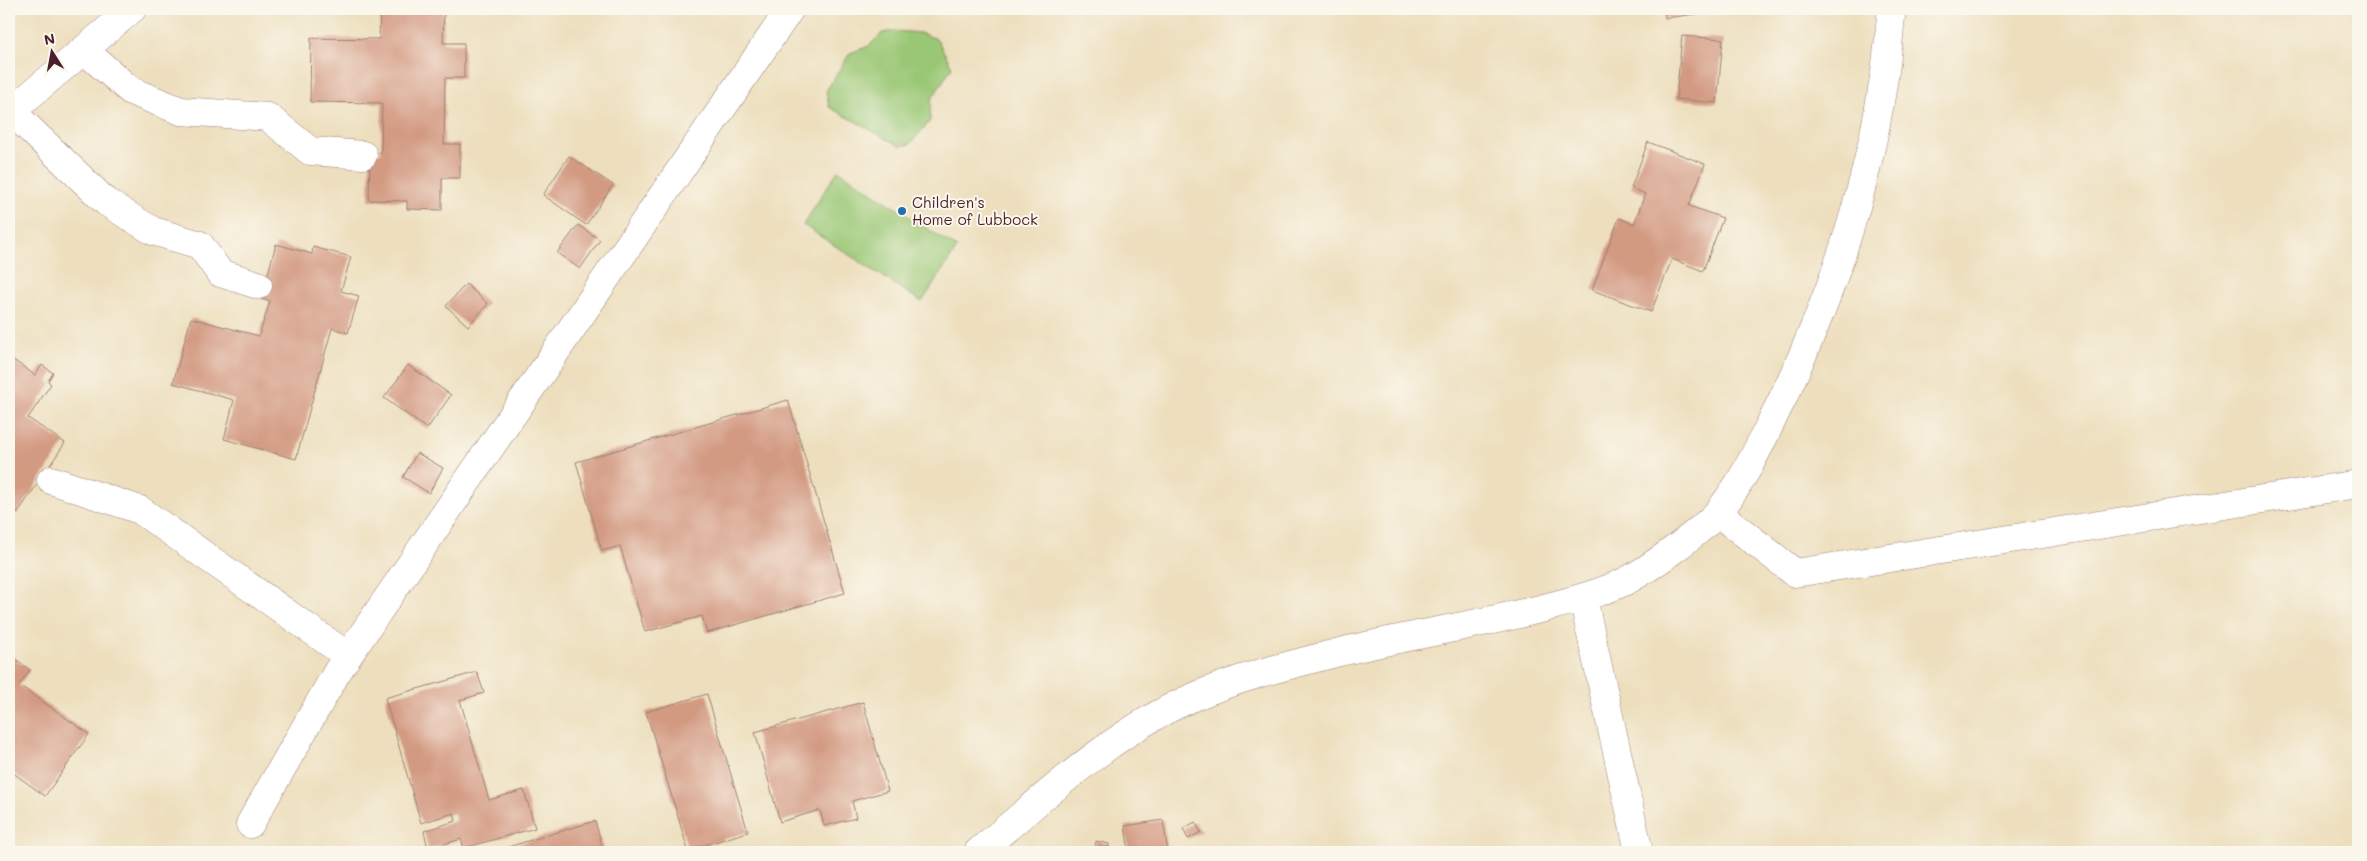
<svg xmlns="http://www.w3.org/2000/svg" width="2367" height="861" font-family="Mali,sans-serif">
  <rect width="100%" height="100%" fill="#fbf7ec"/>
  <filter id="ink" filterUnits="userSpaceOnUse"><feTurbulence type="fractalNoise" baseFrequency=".02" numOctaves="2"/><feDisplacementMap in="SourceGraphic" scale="10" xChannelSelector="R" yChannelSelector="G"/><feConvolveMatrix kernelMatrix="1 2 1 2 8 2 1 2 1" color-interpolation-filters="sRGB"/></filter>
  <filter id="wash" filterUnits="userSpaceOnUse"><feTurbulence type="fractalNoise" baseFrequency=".0096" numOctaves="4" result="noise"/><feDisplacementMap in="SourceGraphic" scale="20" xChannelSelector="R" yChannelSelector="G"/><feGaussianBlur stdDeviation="1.12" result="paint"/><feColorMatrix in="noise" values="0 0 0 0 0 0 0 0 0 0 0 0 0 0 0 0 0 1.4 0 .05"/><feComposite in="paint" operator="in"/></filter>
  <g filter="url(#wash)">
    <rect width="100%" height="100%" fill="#eddfbe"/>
    <path fill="#9ac774" stroke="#727350" d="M895,31l25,2 17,6 15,28 -21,33 -1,21 -20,23 -10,2 -71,-39 -3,-16 24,-38 19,-7 13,-13z
      M838,170l119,78 -35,54 -119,-77z"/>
    <g id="blocks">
      <path fill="#d39a82" d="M380,9h64l-1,34h21v35h-19l-1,66h16v34h-18v32l-35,-1v-8l-38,-1 1,-47h11l1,-50 -72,-1 1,-64 68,1z
        M1664,9h63v1l-62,8z
        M1682,36l41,3 -6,64 -41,-4z
        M1648,142l57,22 -16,42 34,12 -20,53 -31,-12 -21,53 -59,-22 27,-72 15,6 11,-30 -14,-6z
        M569,156l44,29 -27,40 -43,-30z
        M578,225l22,15 -20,29 -23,-16z
        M276,244l36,10 1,-7 38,10 -10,34 18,5 -11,37 -16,-5 -36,131 -72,-20 10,-39 -61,-17 18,-65 68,18 11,-35 -9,-2z
        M466,284l22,20 -20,22 -22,-20z
        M9,357l26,18 7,-10 11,8 -5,8 3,3 -23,34 37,25 -48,71 -8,-5z
        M408,365l43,30 -24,34 -43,-31z
        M788,400l57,193 -138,40 -5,-17 -57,16 -25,-86 -18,5 -26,-89z
        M417,453l26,15 -14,25 -26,-16z
        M9,654l21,16 -11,15 70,49 -44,62 -36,-26z
        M477,672l7,21 -24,7 29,100 35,-10 11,38 -71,20 -3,-9 -33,10 -4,-18 32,-10 -2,-8 -33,10 -36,-125z
        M707,694l41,138 -60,18 -42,-138z
        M863,702l25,89 -36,10 4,17 -32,8 -4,-16 -40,12 -25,-90z
        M1163,820l5,32h-39l-4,-26z
        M595,821l9,31h-113z
        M1195,822l6,10 -13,7 -5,-10z
        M1096,841l13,3 -1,8h-13z"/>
    </g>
  </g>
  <g filter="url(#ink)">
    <use href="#blocks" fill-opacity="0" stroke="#9c7f74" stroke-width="1"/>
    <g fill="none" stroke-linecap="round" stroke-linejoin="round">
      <g stroke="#9c7f74" stroke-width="29">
        <path id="minor" d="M84,50l47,41 50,20 87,6 42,34 53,4
          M11,111l95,91 47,29 47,14 20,28 38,12
          M9,113l123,-104
          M51,480l89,30 208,146
          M1718,513l77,60 563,-89
          M1583,598l56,254
          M250,824l87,-152 453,-663
          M978,852c66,-54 132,-118 211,-153 47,-21 100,-34 151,-47 68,-17 139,-27 208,-45 26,-7 53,-14 78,-26 23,-12 77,-51 93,-70 24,-29 39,-63 55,-95 53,-106 93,-222 110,-339 4,-22 5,-46 8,-68"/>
      </g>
      <use href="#minor" stroke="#fff" stroke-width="28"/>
    </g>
  </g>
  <circle fill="#1f6fb2" stroke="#fbf7ec" stroke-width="2" cx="902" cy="211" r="5"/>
  <g text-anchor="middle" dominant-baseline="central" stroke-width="4" stroke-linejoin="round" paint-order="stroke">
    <g font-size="15" fill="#4a1f2b" stroke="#fbf7ec" text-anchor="start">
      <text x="912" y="202">Children's<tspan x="912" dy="17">Home of Lubbock</tspan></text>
    </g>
  </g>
  <rect width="2367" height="861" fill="none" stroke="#fbf7ec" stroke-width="30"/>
  <g transform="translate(52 52) rotate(349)" stroke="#fbf7ec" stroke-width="4" paint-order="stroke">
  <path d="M0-4L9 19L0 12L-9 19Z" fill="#4a1f2b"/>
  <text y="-8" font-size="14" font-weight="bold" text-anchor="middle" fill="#4a1f2b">N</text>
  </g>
</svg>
